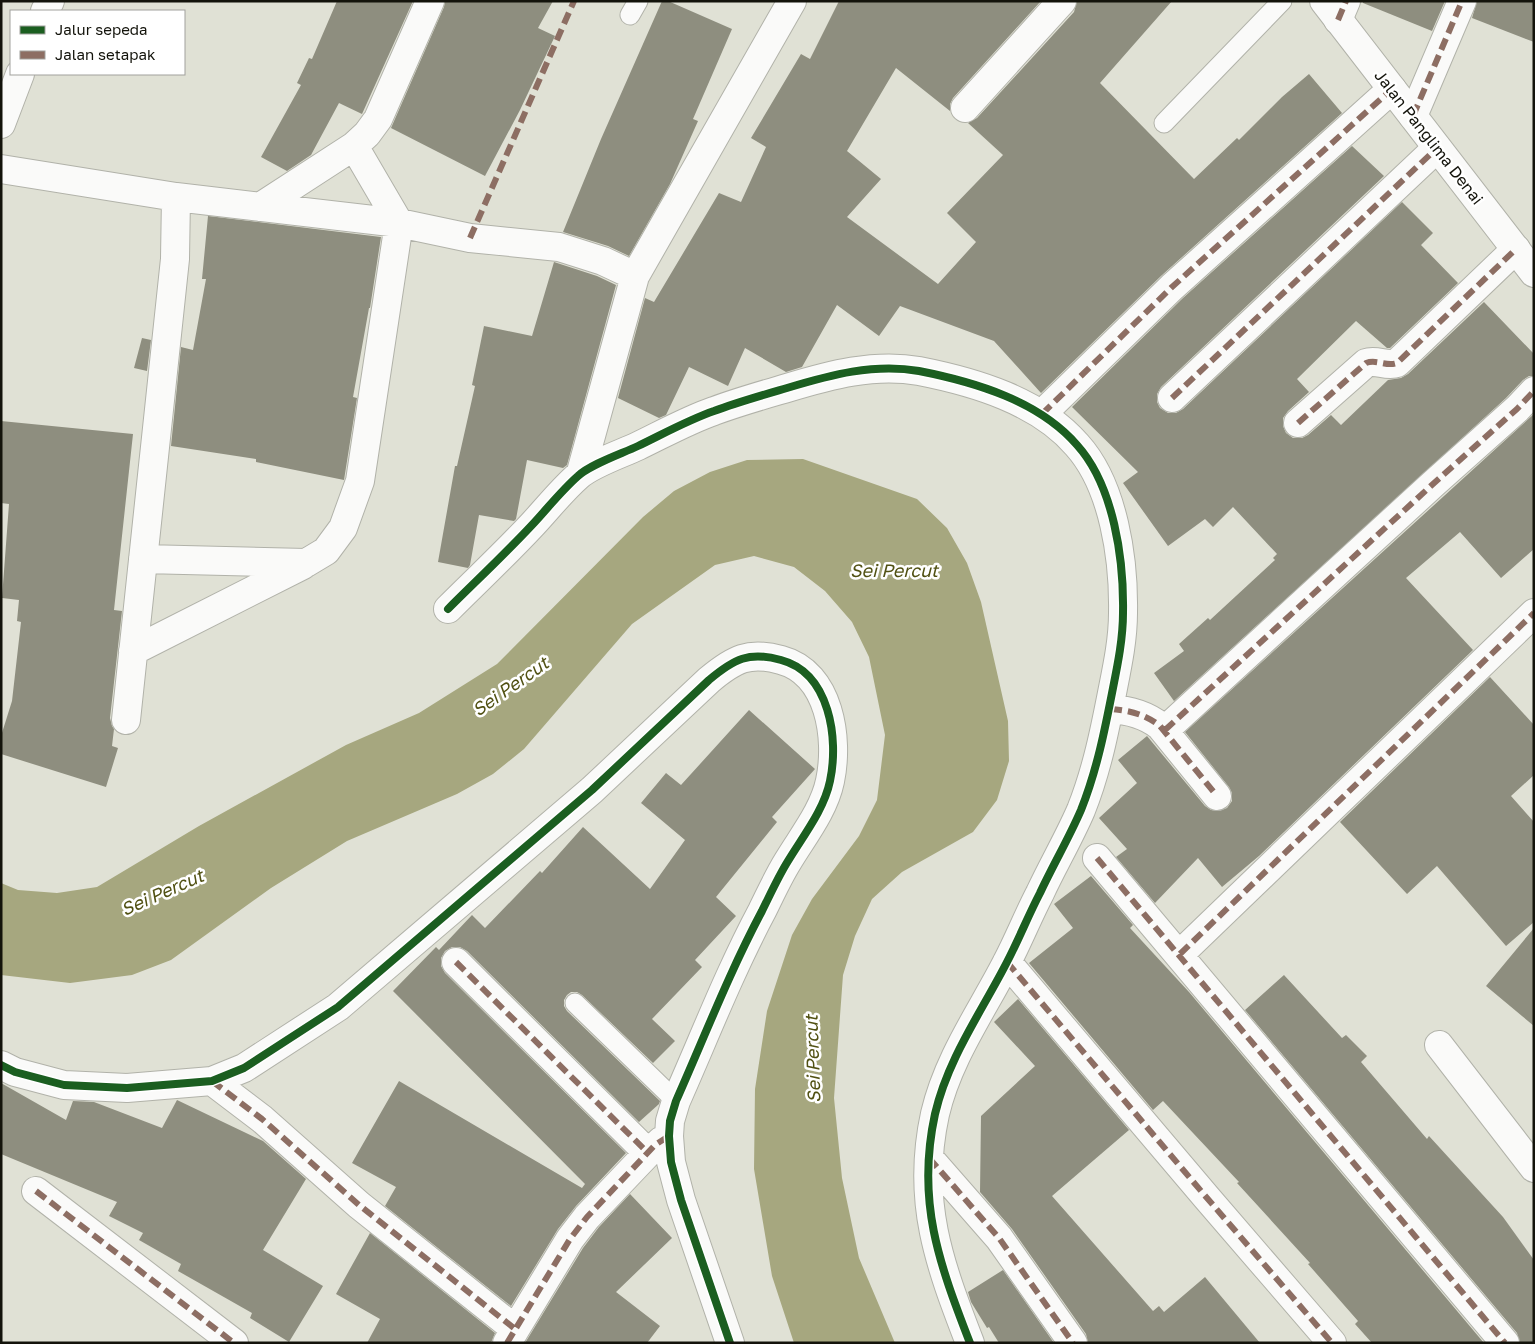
<svg xmlns="http://www.w3.org/2000/svg" width="1535" height="1344" font-family="'Golos Text',sans-serif">
  <rect width="100%" height="100%" fill="#e0e1d5"/>
  <path fill="#a6a77f" d="M803,459l114,40 30,29 20,35 14,39 27,119 1,40 -12,39 -24,32 -71,40 -30,27 -17,37 -12,39 -9,123 8,80 17,80 36,85h-101l-22,-67 -18,-107 1,-80 12,-78 25,-76 20,-36 47,-63 18,-36 8,-65 -16,-78 -17,-35 -27,-31 -31,-24 -40,-11 -39,9 -83,59 -108,125 -31,25 -36,20 -110,47 -76,47 -100,72 -39,15 -62,8 -69,-8v-92l17,7 39,3 40,-6 102,-61 147,-81 73,-32 78,-49 146,-147 31,-26 36,-19 37,-12z"/>
  <path fill="#8e8e7f" d="M337,1h76l-51,113 -23,-11 -28,52 -24,16 -26,-14 40,-72 -4,-2 12,-25 3,1z
    M445,1h108l-15,27 17,8 -35,74 -35,66 -94,-48 53,-121z
    M662,1h6l64,28 -39,90 5,2 -28,63 -41,72 -21,-10 -45,-14 38,-93z
    M839,1h202l-88,97 -3,6v7l-54,-43 -49,83 34,28 -34,38 91,67 38,-42 -29,-29 56,-58 -35,-32 9,-5 97,-106 3,-11h95l-72,82 94,96 43,-41 2,2 43,-43 27,-23 33,39 -181,163 -120,117 -47,-52 -94,-35 -21,30 -42,-31 -35,62 -16,5 -41,-24 -17,38 -39,-19 -23,48 -7,3 -41,-20 27,-100 9,4 65,-109 22,9 25,-55 -15,-9 50,-84 9,5z
    M1363,1h82l-13,30 -69,-28z
    M1477,1h57v41l-62,-24z
    M1352,146l32,30 -223,211 -4,7v8l3,6 8,5h8l7,-4 219,-207 31,31 -12,12 37,38 -68,65h-3l-31,-27 -59,58 12,13 -21,19 -5,7v8l3,7 7,5h9l6,-3 23,-20 10,10 47,-45 13,-2 7,-4 76,-72 50,52v22h-5l-6,4 -17,18 -332,303 -20,-28 30,-22 -5,-7 29,-26 2,2 65,-60 -2,-2 4,-4 -44,-47 -20,20 -8,-8 -37,27 -45,-63 15,-11 -66,-65 111,-109z
    M208,216l173,21 -11,71h-1l-16,89 4,1 -13,82 -88,-18v-3l-85,-13 10,-99 12,3 13,-71h-4z
    M554,262l43,14 19,9 -49,180 -4,3 -36,-8 -11,59 -2,2 -35,-6 -9,50 -2,3 -30,-6 17,-96h2l18,-80 -3,-1 12,-59 48,10z
    M142,338l9,2 -4,31 -13,-3z
    M1534,414v135l-33,29 -41,-46 -54,46 67,72 -214,206 -37,31 -24,-29 -43,45 -39,-46 11,-8 -28,-31 38,-35 -19,-23 29,-24 58,70 6,4 8,1 8,-3 5,-7v-8l-3,-6 -44,-55z
    M1,421l132,13 -19,176 8,1 -12,107 2,8 2,3 -2,17 6,2 -12,39 -105,-33v-18l11,-35 9,-79 -4,-1 2,-21 -17,-2 7,-94 -8,-1z
    M1490,677l44,48v50l-23,21 23,26v100l-28,24 -69,-80 -30,28 -67,-72z
    M749,710l66,59 -43,48 5,5 -61,75 20,19 -41,44 7,7 -50,52 23,22 -22,22 -71,-68 -5,-3h-6l-4,3 -3,5v6l3,5 93,90 -1,3 -20,18 -172,-171 -7,-4h-8l-7,4 -4,7v8l4,7 181,180 -50,53 -18,23 -47,77 -126,-100 11,-19 -44,-24 47,-82 183,107 3,-4 -192,-193 43,-44 3,3 33,-35 13,13 55,-57 2,2 41,-46 67,62 35,-49 -44,-37 25,-30 15,12z
    M1091,876l42,49 -3,3 59,64 295,351h-112l-17,-19 3,-3 -50,-57 2,-1 -73,-80 2,-1 -76,-81 -10,9 -124,-147 44,-35 -19,-24z
    M1534,928v98l-48,-40z
    M1284,975l58,63 4,-3 21,21 -6,6 66,77 2,-3 74,81 31,43v83h-14l-3,-10 -272,-323z
    M1018,999l111,131 -77,66 101,115 6,-5 5,6 41,-35 55,66h-172l-2,-9 -74,-105 -32,-37 1,-76 54,-50 -41,-44z
    M1,1083l65,37 7,-19 21,1 68,26 15,-28 86,41 43,38 -43,71 60,36 -34,56 -39,-24 2,-5 -74,-42 3,-7 -42,-24 4,-7 -34,-17 8,-14 -116,-48z
    M630,1194l42,44 -56,54 44,34 -13,17h-122l58,-95 16,-21z
    M370,1233l125,100 -4,10h-124l13,-24 -44,-25z
    M1003,1270l51,73h-55l-10,-16 -2,1 -16,-26 -3,-10z"/>
  <g fill="none" stroke-linecap="round" stroke-linejoin="round">
    <g stroke="#b1b2a9" stroke-width="21">
      <path id="service" d="M630,15l8,-14
        M1164,123l118,-122
        M575,1003l101,98"/>
    </g>
    <g stroke="#b1b2a9" stroke-width="30">
      <path id="minor" d="M45,11l5,-10
        M1338,20l8,-19
        M965,108l97,-107
        M1413,116l49,-115
        M1,124l19,-50
        M1,169l175,28 223,26 71,15 89,9 44,14 32,15
        M260,207l94,-61 13,-12 11,-15 52,-118
        M1172,398l265,-250
        M1042,414l130,-127 220,-198
        M1298,423l68,-60c11,-4 20,4 31,0l119,-114
        M581,472l54,-196 157,-275
        M143,559l163,4 20,-12 17,-23 17,-47 39,-258 -45,-77
        M448,609c28,-28 57,-55 84,-84 15,-16 29,-34 46,-49 13,-12 43,-22 60,-30 25,-12 50,-26 76,-35 24,-9 49,-16 73,-23 43,-13 87,-25 132,-17 56,11 120,30 158,74 37,41 47,115 46,168 0,25 -5,50 -10,75 -8,41 -16,82 -32,122 -12,28 -28,55 -41,83 -12,23 -21,46 -33,69 -25,49 -59,96 -72,152 -19,87 4,149 35,229
        M133,651l170,-86
        M1110,709c18,1 35,5 50,17l57,70
        M126,720l49,-461 1,-62
        M1165,730l268,-246 84,-75 17,-18
        M1097,858l408,485
        M1180,954l354,-341
        M456,962l192,191
        M1007,962l200,236 125,145
        M1439,1045l95,123
        M1,1065l14,7 49,13 63,3 85,-7 32,-13 94,-61 254,-217 117,-110c25,-21 40,-29 72,-20 49,13 58,79 49,121 -6,29 -27,55 -42,80 -10,16 -18,34 -26,50 -33,62 -58,127 -86,190l-6,20 -1,15 2,26 10,38 49,143
        M212,1081l50,38 97,86 156,124
        M929,1158l70,80 74,105
        M36,1191l198,152
        M507,1343l63,-104 17,-22 61,-64 13,-12"/>
    </g>
    <g stroke="#b1b2a9" stroke-width="30">
      <path id="primary" d="M1324,1l210,272"/>
    </g>
    <use href="#service" stroke="#fafaf9" stroke-width="19"/>
    <use href="#minor" stroke="#fafaf9" stroke-width="28"/>
    <use href="#primary" stroke="#fafaf9" stroke-width="28"/>
    <path stroke="#8d6e63" stroke-width="6" stroke-dasharray="12 6" stroke-linecap="butt" d="M1338,20l8,-19
      M1413,116l49,-115
      M470,238l104,-237
      M1172,398l265,-250
      M1042,414l130,-127 220,-198
      M1298,423l68,-60c11,-4 20,4 31,0l119,-114
      M1110,709c18,1 35,5 50,17l57,70
      M1165,730l268,-246 84,-75 17,-18
      M1097,858l408,485
      M1180,954l354,-341
      M456,962l192,191
      M1007,962l200,236 125,145
      M212,1081l50,38 97,86 156,124
      M929,1158l70,80 74,105
      M36,1191l198,152
      M507,1343l63,-104 17,-22 68,-72 14,-9"/>
    <g stroke="#fff" stroke-width="11">
      <path id="cycleway" d="M448,609c28,-28 57,-55 84,-84 15,-16 29,-34 46,-49 13,-12 43,-22 60,-30 25,-12 50,-26 76,-35 24,-9 49,-16 73,-23 43,-13 87,-25 132,-17 56,11 120,30 158,74 37,41 47,115 46,168 0,25 -5,50 -10,75 -8,41 -16,82 -32,122 -12,28 -28,55 -41,83 -12,23 -21,46 -33,69 -25,49 -59,96 -72,152 -19,87 4,149 35,229
        M1,1065l14,7 49,13 63,3 85,-7 32,-13 94,-61 254,-217 117,-110c25,-21 40,-29 72,-20 49,13 58,79 49,121 -6,29 -27,55 -42,80 -10,16 -18,34 -26,50 -33,62 -58,127 -86,190l-6,20 -1,15 2,26 10,38 49,143"/>
    </g>
    <use href="#cycleway" stroke="#1b5e20" stroke-width="8"/>
  </g>
  <g text-anchor="middle" dominant-baseline="central" stroke-width="5" stroke-linejoin="round" paint-order="stroke">
    <g font-size="16" fill="#13130b" stroke="#fff">
      <text transform="translate(1429 137) rotate(52)">Jalan Panglima Denai</text>
    </g>
    <g font-size="18" font-style="italic" fill="#515113" stroke="#fff">
      <text x="894" y="570">Sei Percut</text>
      <text transform="translate(510 686) rotate(-35)">Sei Percut</text>
      <text transform="translate(162 892) rotate(-24)">Sei Percut</text>
      <text transform="translate(812 1059) rotate(-92)">Sei Percut</text>
    </g>
  </g>
  <rect width="1535" height="1344" fill="none" stroke="#13130b" stroke-width="5"/>
  <rect x="10" y="10" width="175" height="65" fill="#ffffff" stroke="#a1a19d"/>
  <rect x="20" y="26" width="25" height="8" fill="#1b5e20" stroke="#a1a19d"/>
  <text x="55" y="35" font-size="15" fill="#13130b">Jalur sepeda</text>
  <rect x="20" y="51" width="25" height="8" fill="#8d6e63" stroke="#a1a19d"/>
  <text x="55" y="60" font-size="15" fill="#13130b">Jalan setapak</text>
</svg>
